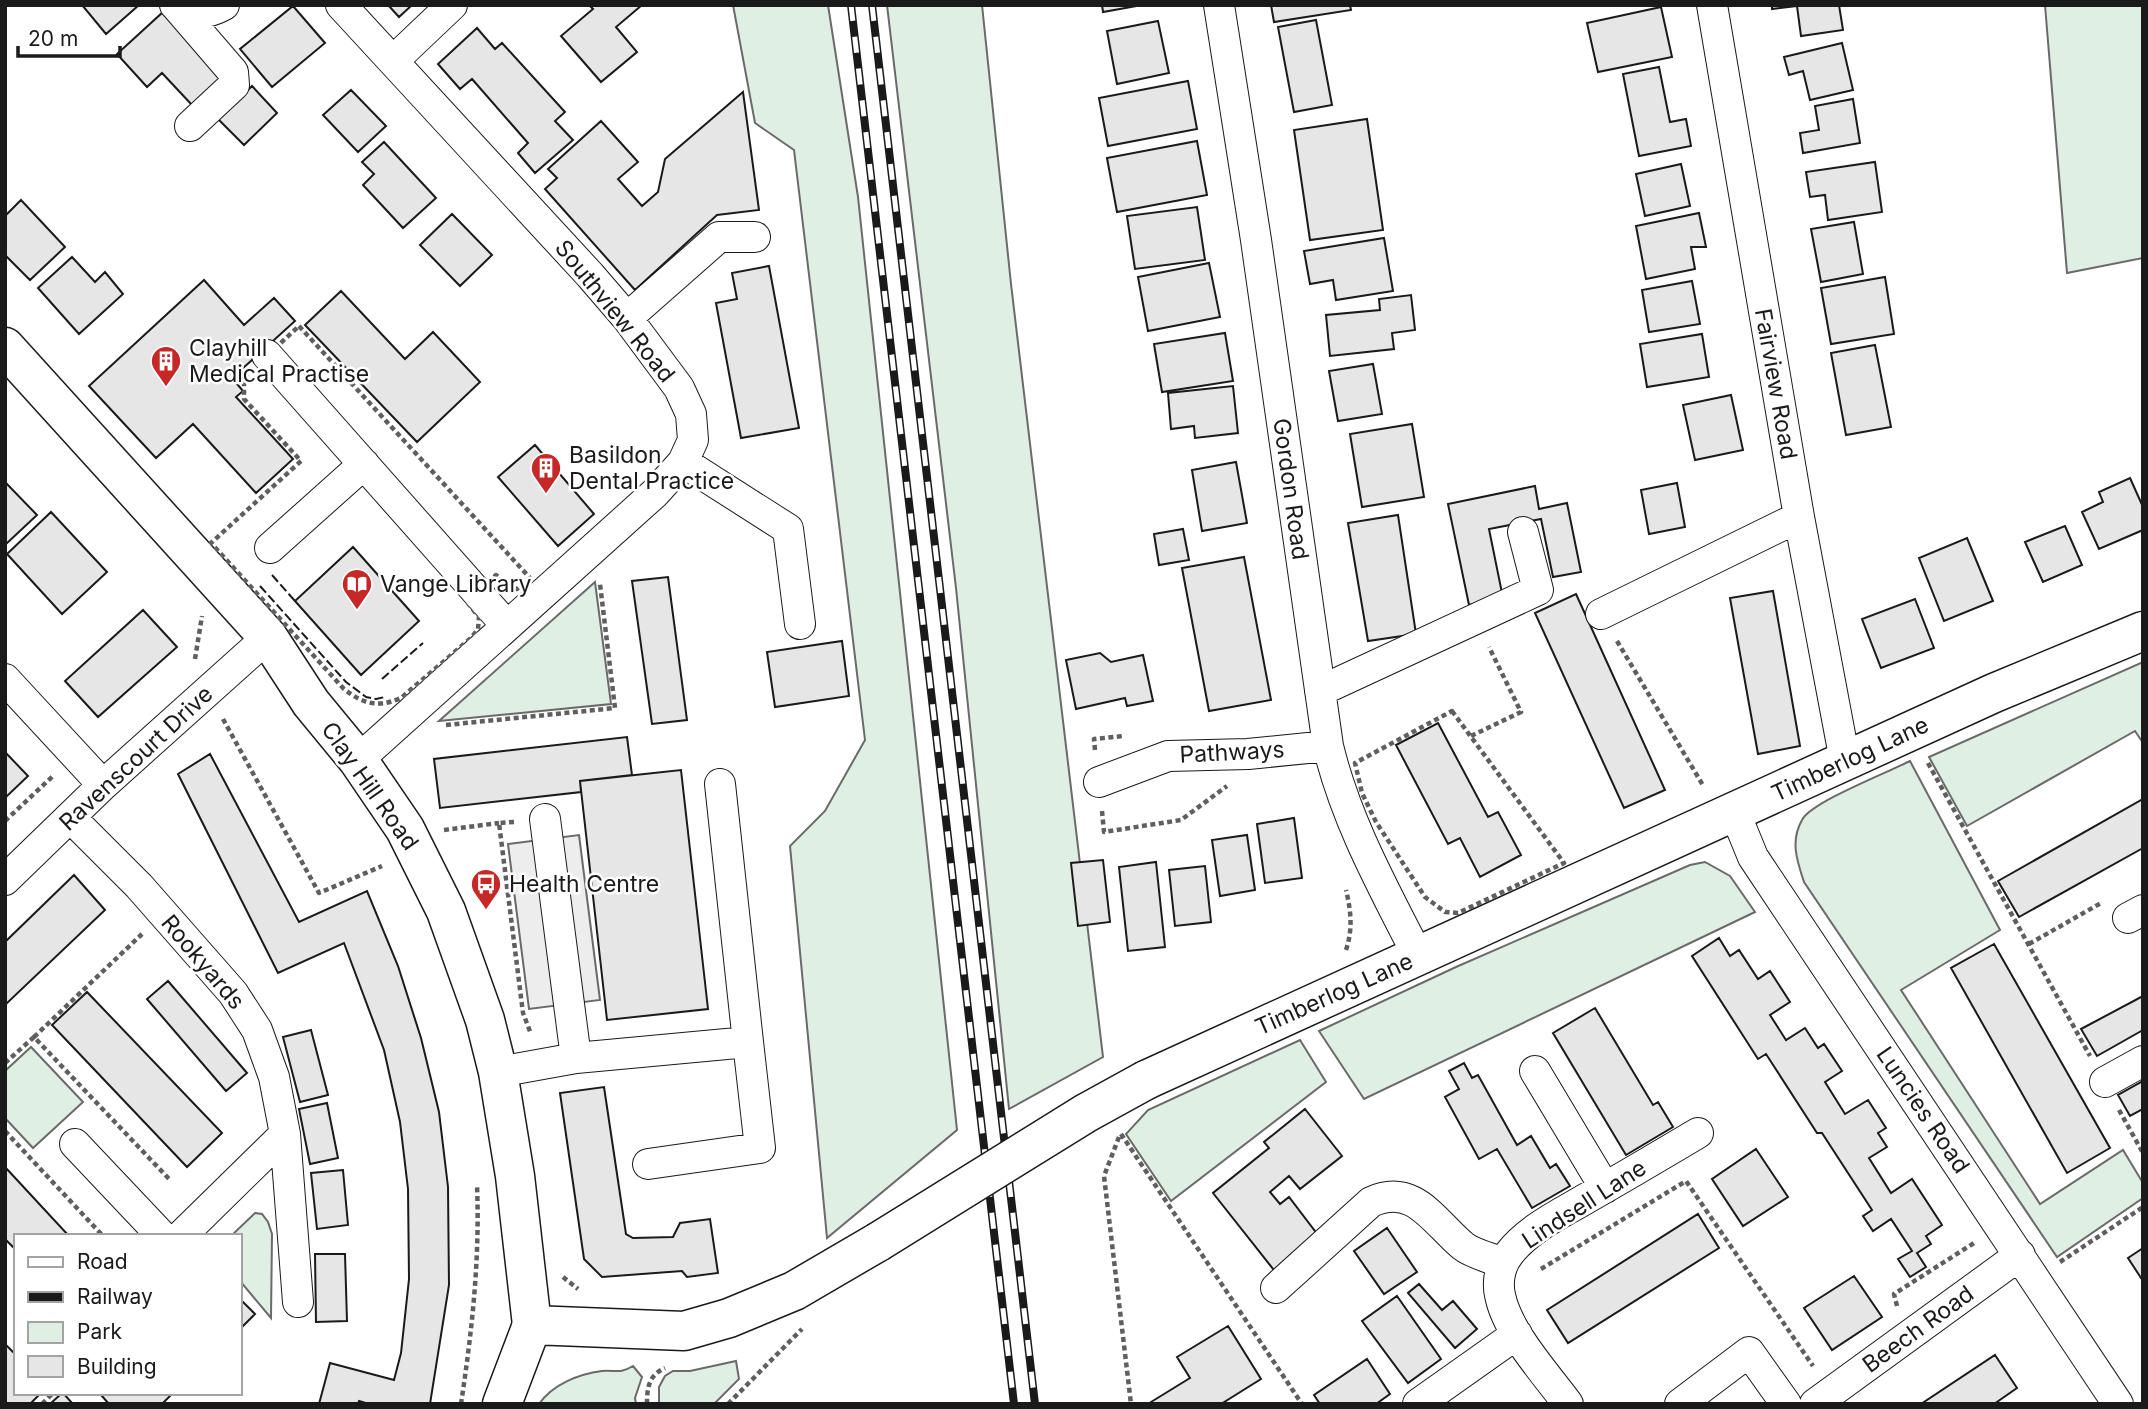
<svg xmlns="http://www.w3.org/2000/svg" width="2148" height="1409" font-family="Inter,sans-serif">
  <rect width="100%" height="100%" fill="#fff"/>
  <path fill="#e0efe3" stroke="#6a6a6a" stroke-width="2" d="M733,5h95l30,192 99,933 -130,108 -37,-392 35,-35 40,-71 -71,-590 -39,-27z
    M887,5h95l29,279 92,773 -94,52 -53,-521z
    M2045,5h98v253l-76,15z
    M595,582l16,122 -172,17z
    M2143,662v81l-8,-12 -168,95 -38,-69z
    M1910,761l90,169 -99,60 139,214 83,-54 20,33v15l-86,59 -253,-375c-7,-21 -14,-41 -2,-62 9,-18 87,-48 108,-59z
    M1705,862l25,14 25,36 -391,187 -45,-68 137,-64 234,-102z
    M1300,1040l26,42 -155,119 -45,-67 22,-24z
    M31,1047l52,55 -50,46 -28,-30v-47z
    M255,1213l7,1 6,8 4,12 -1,84 -31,-37v-45h-9z
    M736,1361l3,18 -25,25h-55v-17l6,-11 8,-5h17z
    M633,1366l9,11 -7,21 1,6h-97c14,-20 40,-30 63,-33 14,-1 18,3 31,-5z"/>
  <path fill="#ededed" stroke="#6a6a6a" stroke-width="2" d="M579,835l21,165 -71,9 -21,-165z"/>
  <path fill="#e6e6e6" stroke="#1a1a1a" stroke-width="2" d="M82,5h57l-33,29z
    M388,5h24l-13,12z
    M589,5h53l-26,22 21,25 -36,30 -40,-46 32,-27z
    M1102,5h40l-39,7z
    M1271,5h79l1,5 -77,12z
    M1772,5h67l4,25 -42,6 -4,-30 -25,3z
    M293,6l32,37 -53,44 -32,-38z
    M1661,7l11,50 -74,15 -11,-49z
    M163,12l59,65 -30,28 -30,-32 -15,14 -30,-33z
    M1316,20l16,85 -38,7 -16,-85z
    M1158,21l11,52 -52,11 -10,-53z
    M477,28l18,21 7,-6 63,69 -10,9 18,19 -38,33 -17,-20 10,-10 -56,-64 -12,10 -22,-25z
    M1842,43l11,47 -43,10 -7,-29 -14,4 -5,-18z
    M1659,67l11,55 16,-3 5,27 -52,10 -16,-82z
    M1188,81l9,48 -89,17 -9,-48z
    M252,86l25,27 -33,32 -26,-26z
    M351,90l35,36 -28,26 -35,-37z
    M743,92l16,118 -42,5 -82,75 -90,-101 12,-11 -9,-9 53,-48 37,41 -20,17 24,27 16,-14 7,-33z
    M1853,99l7,44 -57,10 -3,-20 19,-3 -4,-24z
    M1367,119l16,111 -73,10 -16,-110z
    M1197,141l10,54 -90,17 -10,-54z
    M384,142l52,56 -33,30 -40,-43 11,-11 -12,-12z
    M1875,162l7,50 -54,8 -3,-25 -15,2 -4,-25z
    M1681,164l9,42 -45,10 -9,-42z
    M21,200l44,47 -35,33 -25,-25v-39z
    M1197,207l8,53 -70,9 -8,-53z
    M1699,213l7,34h-15l4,22 -49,10 -10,-53z
    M452,214l40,41 -32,31 -40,-41z
    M1854,222l9,52 -42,8 -10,-53z
    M1384,238l9,53 -57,9 -3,-20 -23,4 -6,-33z
    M72,257l23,25 10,-10 18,22 -44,40 -41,-46z
    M1209,263l11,54 -72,14 -10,-54z
    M769,266l30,162 -58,10 -25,-135 21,-4 -5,-26z
    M1885,277l9,57 -63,10 -10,-56z
    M204,280l40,45 30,-27 21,23 -63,57 11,13 -7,6 57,62 -37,34 -63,-69 -37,34 -67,-72z
    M1692,281l8,43 -51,8 -7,-42z
    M341,291l64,68 28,-27 47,50 -63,60 -112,-117z
    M1411,295l4,35 -23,3 2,16 -64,7 -4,-41 54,-5 -1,-11z
    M1225,333l8,48 -71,11 -8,-48z
    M1702,334l7,43 -62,10 -7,-43z
    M1875,345l16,82 -45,8 -15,-82z
    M1373,364l9,50 -44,7 -9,-50z
    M1233,386l5,47 -43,5 -1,-12 -23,3 -3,-36z
    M1731,395l12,55 -48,10 -12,-55z
    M1412,424l12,73 -62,10 -12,-73z
    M535,445l59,69 -36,32 -60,-69z
    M1236,462l11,61 -45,8 -10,-61z
    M2130,478l13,29v23l-44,19 -17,-37 21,-10 -4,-10z
    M5,482l32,33 -32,30z
    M1677,483l8,44 -36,7 -8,-44z
    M1535,486l4,23 28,-6 14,69 -28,5 -12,-58 -52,10 14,69 -34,7 -21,-101z
    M51,512l56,60 -45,42 -55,-60z
    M1398,515l18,119 -48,7 -20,-118z
    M2065,526l17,39 -39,17 -18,-40z
    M1183,529l6,31 -30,5 -5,-31z
    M1967,538l26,63 -49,20 -25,-63z
    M353,547l66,74 -58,54 -66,-74z
    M1244,557l27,143 -62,11 -27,-143z
    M668,577l19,143 -35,4 -20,-143z
    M1773,591l27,155 -42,8 -28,-156z
    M1576,594l89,196 -41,18 -89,-195z
    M1915,599l19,49 -53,20 -19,-49z
    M143,610l34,37 -79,70 -33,-36z
    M842,641l7,55 -74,11 -8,-55z
    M1100,653l11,9 32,-7 10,46 -26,5 -2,-8 -49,11 -10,-49z
    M1438,723l50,94 10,-5 23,43 -41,22 -20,-39 -12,6 -52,-99z
    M627,737l5,38 -52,6 1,11 -141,16 -6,-49z
    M5,752l23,24 -23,22z
    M210,754l89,168 68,-31 31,75 23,72 18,74 9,75 1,98 -19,119h-61l-10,-3 -1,3h-39l11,-41 64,17 7,-27 8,-74 -1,-90 -8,-67 -16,-72 -40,-107 -66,30 -100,-199z
    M681,770l27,239 -101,11 -27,-239z
    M2143,799v49l-124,69 -21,-36z
    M1294,818l8,60 -37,5 -8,-59z
    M1247,835l8,55 -35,6 -8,-56z
    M1103,860l7,62 -32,4 -7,-63z
    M1156,862l9,85 -37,4 -9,-84z
    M1205,866l6,56 -36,4 -6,-56z
    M74,875l31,35 -100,95v-63z
    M1719,938l11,18 9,-6 19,29 12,-8 20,31 -20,13 16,25 19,-12 13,20 6,-4 18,27 -17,11 20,32 23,-14 18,28 -8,5 9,14 -18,11 22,35 21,-14 30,46 -16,11 5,8 -14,9 9,14 -16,10 -12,-18 14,-8 -21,-32 -18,12 -10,-15 9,-6 -50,-77h-5l-51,-79 -8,5 -66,-103z
    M1994,944l116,204 -43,25 -116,-205z
    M168,981l79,92 -21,18 -79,-92z
    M87,992l135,141 -35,34 -135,-142z
    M2143,996v34l-46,26 -16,-27z
    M1595,1008l58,97 5,-3 15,25 -47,28 -73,-122z
    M311,1030l17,65 -28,7 -17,-65z
    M1464,1063l8,15 6,-3 39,70 14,-9 19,32 6,-4 14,22 -38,22 -35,-59 -18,10 -34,-62 14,-8 -10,-18z
    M2143,1081v28l-13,7 -12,-21z
    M604,1087l22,147 7,4 40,-1 7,-14 30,-4 8,54 -31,4 -5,-6 -80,6 -18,-18 -24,-166z
    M327,1103l11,55 -28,6 -11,-55z
    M1305,1109l37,47 -42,33 -11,-13 -19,16 10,12 9,-7 32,42 -44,35 -64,-81 56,-45 -5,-6z
    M1756,1149l32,48 -45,29 -31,-47z
    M5,1167l64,69h-53v14l-11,-11z
    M343,1170l5,55 -31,4 -6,-56z
    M1698,1214l21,34 -151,95 -21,-33z
    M1387,1228l30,44 -33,22 -30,-43z
    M2143,1248v33l-15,-23z
    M315,1254h30l2,67 -31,1z
    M1854,1276l28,41 -50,33 -28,-42z
    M1419,1284l23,26 11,-9 24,28 -22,19 -47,-55z
    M1397,1296l44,63 -33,24 -46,-62z
    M240,1299l15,15 -15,15z
    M1228,1326l33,53 -40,25h-69l-1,-2 39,-24 -13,-21z
    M5,1344l11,11v38h25l-11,11h-25z
    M1995,1355l22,33 -23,16h-73z
    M1367,1359l23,35 -14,10h-56l-6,-9z
    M62,1393h1l10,11h-23z
    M103,1393h70l-11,11h-53l-8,-9z"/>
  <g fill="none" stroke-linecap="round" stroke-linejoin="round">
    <g stroke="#1a1a1a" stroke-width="32">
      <path id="minor" d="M175,5c16,11 33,9 49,0
        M341,5l249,270 37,43 52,70 12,26 2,26 -10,22 -28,31 -297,267
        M1219,5l37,235 72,506c18,75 55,141 90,210
        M1712,5l87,512 46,244
        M177,7l56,65 1,13 -44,41
        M393,61l59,-56
        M627,318l92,-81h36
        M267,355l240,271
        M683,462l105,67 12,95
        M270,548l94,-84
        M1601,614l198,-97
        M5,679l98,106
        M1320,691l218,-101 -15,-58
        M1099,782l69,-26 80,-2 80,-8
        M1735,813l18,44 365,547
        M71,818l68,68 94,107 24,37 17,47 11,57 13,168
        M5,880l98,-95 165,-148
        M2128,918l15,-8
        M576,1058l172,-16 -28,-258
        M1535,1071l70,117
        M498,1072l78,-14 -31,-239
        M2105,1082l38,-21
        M75,1144l87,92
        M648,1164l112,-16 -12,-106
        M181,1236l104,-102
        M1276,1288l95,-86c43,-20 63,20 92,44 10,8 28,12 40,17
        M1418,1404l99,-70
        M1568,1404c-22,-30 -61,-72 -68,-109 -3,-13 0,-30 9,-41 19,-25 51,-40 78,-56 37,-21 74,-43 111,-65
        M1680,1404l69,-52 37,52
        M1815,1404l205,-149"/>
    </g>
    <g stroke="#1a1a1a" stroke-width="41">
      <path id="tertiary" d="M5,347l263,290 43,66 47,57 47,69 41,82 39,109 13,52 17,104 17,149"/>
    </g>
    <g stroke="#1a1a1a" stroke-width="41">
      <path id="secondary" d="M1146,1080l848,-387 149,-62
        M502,1404l30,-79 152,6 45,-13 65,-27 84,-49"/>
    </g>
    <path stroke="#5f5f5f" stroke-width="4.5" stroke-dasharray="5 3.5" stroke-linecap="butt" d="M299,326l231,252 -13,11 -6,-1 -15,-13 -29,27 12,15 -1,12 -7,9 -70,60c-23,10 -38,6 -57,-9l-133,-146 90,-82 -57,-62v-22z
      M1617,641l87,146
      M195,659l7,-43
      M1452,711l112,152 -106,50 -13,-1 -20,-15 -49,-75 -14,-29 -7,-30z
      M223,719l96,174 63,-27
      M446,725l169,-17 -15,-124
      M1471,736l50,-24 -32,-65
      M1095,750l-1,-11 29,-3
      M1928,763l162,293
      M1102,811l2,21 77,-12 46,-34
      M5,821l48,-45
      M514,822l-15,1 24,190 8,21
      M444,830l55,-7
      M2029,944l72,-41
      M1346,950c7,-21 5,-39 0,-60
      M34,1037l108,-103
      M5,1063l29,-26 137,144
      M2119,1110l24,43
      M5,1131l98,105
      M1121,1134l181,270
      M1119,1137l-15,39 27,228
      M2060,1262l83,-55
      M1541,1269l145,-88 127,185
      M563,1277l15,12
      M1897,1306l-3,-12 80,-51
      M42,1404l11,-11
      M461,1404c11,-73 19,-145 16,-219
      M647,1404c0,-17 2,-29 18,-36
      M728,1404l74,-75"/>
    <use href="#minor" stroke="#fff" stroke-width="30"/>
    <use href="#tertiary" stroke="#fff" stroke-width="38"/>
    <use href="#secondary" stroke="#fff" stroke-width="38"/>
    <g stroke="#1a1a1a" stroke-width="8">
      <path id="rail" d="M851,5l163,1399
        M872,5l163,1399"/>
    </g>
    <use href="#rail" stroke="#fff" stroke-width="5" stroke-dasharray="16" stroke-linecap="butt"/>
    <g stroke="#1a1a1a" stroke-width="41" stroke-linecap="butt">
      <path id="secondary-bridge" d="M878,1242l208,-129 60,-33"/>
    </g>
    <use href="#secondary-bridge" stroke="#fff" stroke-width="38"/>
    <path stroke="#1a1a1a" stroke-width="2" stroke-dasharray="9 3.5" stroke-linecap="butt" d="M272,575l23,26
      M260,586l86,96 20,15 10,2 9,-2
      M382,679l41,-36"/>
  </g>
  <defs>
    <g id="building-pin" transform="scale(1.575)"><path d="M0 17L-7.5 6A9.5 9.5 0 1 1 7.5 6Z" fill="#c62828" stroke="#fff"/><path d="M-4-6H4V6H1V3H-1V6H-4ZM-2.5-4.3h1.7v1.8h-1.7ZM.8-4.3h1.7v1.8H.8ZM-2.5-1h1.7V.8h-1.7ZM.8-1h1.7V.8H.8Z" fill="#fff"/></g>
    <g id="library-pin" transform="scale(1.575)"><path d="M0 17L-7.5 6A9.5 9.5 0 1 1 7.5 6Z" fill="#c62828" stroke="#fff"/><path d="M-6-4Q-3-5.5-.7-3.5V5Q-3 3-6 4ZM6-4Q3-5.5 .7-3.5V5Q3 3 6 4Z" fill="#fff"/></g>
    <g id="bus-pin" transform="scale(1.575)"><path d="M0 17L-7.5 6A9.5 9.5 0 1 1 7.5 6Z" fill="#c62828" stroke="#fff"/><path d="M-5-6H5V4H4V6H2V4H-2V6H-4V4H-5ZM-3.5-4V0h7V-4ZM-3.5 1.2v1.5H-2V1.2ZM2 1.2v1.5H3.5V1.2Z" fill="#fff"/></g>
  </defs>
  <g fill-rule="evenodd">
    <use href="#building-pin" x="166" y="361"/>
    <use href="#building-pin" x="546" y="468"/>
    <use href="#library-pin" x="357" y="584"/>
    <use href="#bus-pin" x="486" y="884"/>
  </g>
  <g text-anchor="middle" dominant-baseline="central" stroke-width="5" stroke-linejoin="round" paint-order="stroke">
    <g font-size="23" fill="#1a1a1a" stroke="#fff">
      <text transform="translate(615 311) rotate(51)">Southview Road</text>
      <text transform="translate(1776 384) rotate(80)">Fairview Road</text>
      <text transform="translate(1291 489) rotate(82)">Gordon Road</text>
      <text transform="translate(1232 752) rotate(-3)">Pathways</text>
      <text transform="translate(136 758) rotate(-43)">Ravenscourt Drive</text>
      <text transform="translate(1850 759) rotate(-25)">Timberlog Lane</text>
      <text transform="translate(370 786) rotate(55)">Clay Hill Road</text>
      <text transform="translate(203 962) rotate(50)">Rookyards</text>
      <text transform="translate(1334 994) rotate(-24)">Timberlog Lane</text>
      <text transform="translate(1923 1110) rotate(56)">Luncies Road</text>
      <text transform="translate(1584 1204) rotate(-33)">Lindsell Lane</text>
      <text transform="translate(1918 1329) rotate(-36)">Beech Road</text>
    </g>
    <g font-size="23" fill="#1a1a1a" stroke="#fff" text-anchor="start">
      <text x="189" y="348">Clayhill<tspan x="189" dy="26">Medical Practise</tspan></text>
      <text x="569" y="455">Basildon<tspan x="569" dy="26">Dental Practice</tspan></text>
      <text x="380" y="584">Vange Library</text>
      <text x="509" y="884">Health Centre</text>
    </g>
  </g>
  <rect width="2148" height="1409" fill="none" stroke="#1a1a1a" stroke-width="14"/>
  <rect x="14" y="1234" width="228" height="161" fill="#ffffff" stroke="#a3a3a3" stroke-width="2"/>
  <rect x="28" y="1257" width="35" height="10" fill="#ffffff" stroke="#a3a3a3" stroke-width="2"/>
  <text x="77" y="1269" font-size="21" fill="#1a1a1a">Road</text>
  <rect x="28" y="1292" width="35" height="10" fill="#1a1a1a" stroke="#a3a3a3" stroke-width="2"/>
  <text x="77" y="1304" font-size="21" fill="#1a1a1a">Railway</text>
  <rect x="28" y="1322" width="35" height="21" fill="#e0efe3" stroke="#a3a3a3" stroke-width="2"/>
  <text x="77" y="1339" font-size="21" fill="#1a1a1a">Park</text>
  <rect x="28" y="1356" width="35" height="21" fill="#e6e6e6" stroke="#a3a3a3" stroke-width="2"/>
  <text x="77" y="1374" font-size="21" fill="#1a1a1a">Building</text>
  <path d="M18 46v10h102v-10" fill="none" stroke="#1a1a1a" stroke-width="3.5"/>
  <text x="28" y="46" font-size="21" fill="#1a1a1a" stroke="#ffffff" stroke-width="5" paint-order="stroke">20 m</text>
</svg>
